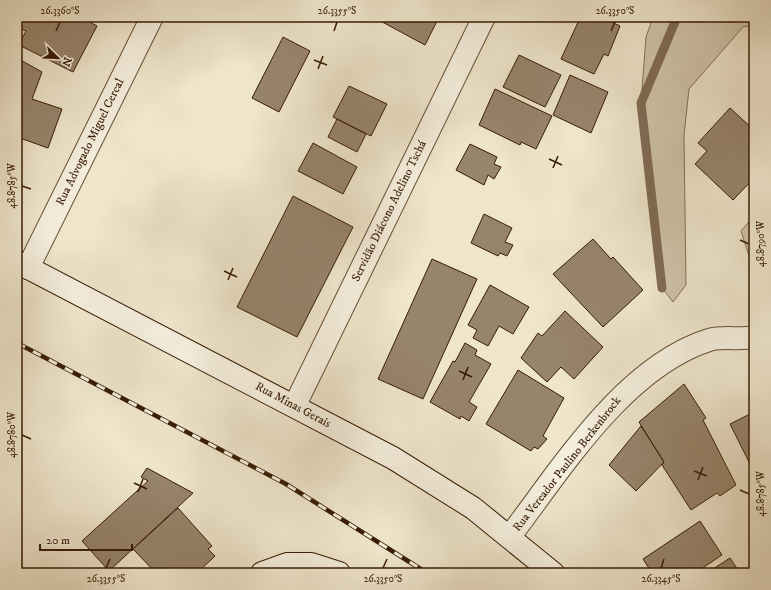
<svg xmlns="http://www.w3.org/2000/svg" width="771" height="590" font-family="'IM FELL DW Pica',serif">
  <rect width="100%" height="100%" fill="#eee5cb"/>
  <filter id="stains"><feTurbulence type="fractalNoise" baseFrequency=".005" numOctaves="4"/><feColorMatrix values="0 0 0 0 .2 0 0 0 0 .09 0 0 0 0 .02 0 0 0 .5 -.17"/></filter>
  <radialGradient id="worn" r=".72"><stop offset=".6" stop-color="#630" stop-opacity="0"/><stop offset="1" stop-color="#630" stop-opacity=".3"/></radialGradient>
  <path fill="#cfc3a9" stroke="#846f57" d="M653,17h101v8l-11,2 -54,62 -5,47 2,149 -13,17 -11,-14 -21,-185 5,-66z
    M754,216v55l-13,-40z"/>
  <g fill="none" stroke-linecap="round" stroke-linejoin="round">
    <path stroke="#806b54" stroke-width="9" d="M662,288l-21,-185 36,-86"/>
  </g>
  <path fill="#97846c" stroke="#381b05" d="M21,17h59l17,9 -24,46 -54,-27 7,-14 -9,-4z
    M373,17h69l-2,4h-3l-12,24z
    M584,17h17l19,9 -12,30 -4,-2 -10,20 -33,-15 19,-41 3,1z
    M283,37l27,14 -31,61 -27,-14z
    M519,55l42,20 -16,32 -42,-20z
    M17,58l25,14 -10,27 30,10 -14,39 -31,-11z
    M570,75l38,17 -17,41 -38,-18z
    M349,86l38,18 -16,32 -38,-19z
    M495,89l57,27 -16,33 -15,-7 -1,3 -41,-20z
    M730,108l24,22v48l-21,22 -38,-36 12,-13 -9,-8z
    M337,119l29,15 -9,18 -29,-15z
    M313,143l44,24 -14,27 -45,-23z
    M470,144l27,13 -3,7 7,3 -7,12 -6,-4 -4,10 -28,-15z
    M293,196l60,31 -56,110 -60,-30z
    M484,214l28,14 -7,14 8,3 -6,11 -7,-3 -2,3 -27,-13z
    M593,239l18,20 2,-2 30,33 -40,37 -50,-53z
    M432,259l45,20 -54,120 -45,-20z
    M490,285l39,22 -16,27 -14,-8 -11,20 -15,-8 4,-8 -9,-5z
    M565,311l38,36 -29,32 -13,-12 -14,15 -26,-24 17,-25 4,3z
    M465,343l12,7 -2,5 16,9 -22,38 8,5 -8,14 -8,-5 -1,3 -30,-17 23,-41 2,1z
    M518,370l46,28 -21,38 4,3 -9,10 -4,-2 -3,4 -45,-27z
    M684,384l22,34 -3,2 33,65 -16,11 -3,-3 -26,17 -29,-45 2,-3 -25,-40z
    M754,412v60l-24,-48z
    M641,426l23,36 -28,29 -27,-26z
    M147,468l46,25 -84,78 -27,-30 66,-60 -7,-4z
    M178,508l34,38 -4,3 7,7 -18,17h-41l-23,-24z
    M700,521l22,34 -27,18h-43l-9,-14z
    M730,558l10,15h-33z"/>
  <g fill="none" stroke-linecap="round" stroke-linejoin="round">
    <g stroke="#664e36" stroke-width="24">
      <path id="street" d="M28,268l124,-251
        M295,405l189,-388
        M510,536c52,-68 114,-169 199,-196 14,-4 30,0 45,-3"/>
    </g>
    <g stroke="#381b05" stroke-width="24">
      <path id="secondary" d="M17,262l376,196 80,50 80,65
        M262,573l25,-9h24l28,9"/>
    </g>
    <use href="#street" stroke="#f4eedd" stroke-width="22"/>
    <use href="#secondary" stroke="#f4eedd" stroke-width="22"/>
    <g stroke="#381b05" stroke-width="4.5">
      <path id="rail" d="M17,343l269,141 141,89"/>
    </g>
    <use href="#rail" stroke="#f4eedd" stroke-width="3" stroke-dasharray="9" stroke-linecap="butt"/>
  </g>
  <path fill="none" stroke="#381b05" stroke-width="1.5" d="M56,31l4,-9M334,31l3,-9M611,31l4,-9M314,60l13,5M318,69l5,-13M549,159l13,6M553,168l5,-12M22,186l9,3M740,240l9,4M224,271l13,6M228,280l5,-12M459,371l13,6M463,380l5,-13M22,435l9,4M694,471l13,5M698,480l5,-13M134,483l13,6M740,490l9,4M138,492l5,-13M106,568l4,-9M383,568l4,-9M661,568l3,-9"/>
  <g text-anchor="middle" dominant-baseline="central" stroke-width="3" stroke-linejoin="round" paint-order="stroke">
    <g font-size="12" fill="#381b05" stroke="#f4eedd">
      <text transform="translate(90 142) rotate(-64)">Rua Advogado Miguel Cercal</text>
      <text transform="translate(389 211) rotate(-64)">Servidão Diácono Adelino Tschá</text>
      <text transform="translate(293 405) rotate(28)">Rua Minas Gerais</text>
      <text transform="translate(567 464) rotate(-52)">Rua Vereador Paulino Berkenbrock</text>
    </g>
  </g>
  <rect width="771" height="590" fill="none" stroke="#eee5cb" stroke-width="44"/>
  <g transform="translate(58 58) rotate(113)" stroke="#f4eedd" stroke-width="3" paint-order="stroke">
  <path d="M0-3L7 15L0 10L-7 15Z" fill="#381b05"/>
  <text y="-6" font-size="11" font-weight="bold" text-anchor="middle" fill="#381b05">N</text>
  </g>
  <path d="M40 544v6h92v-6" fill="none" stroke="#381b05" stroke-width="2"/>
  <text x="46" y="544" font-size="12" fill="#381b05" stroke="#f4eedd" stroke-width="3" paint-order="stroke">20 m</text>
  <rect x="22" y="22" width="727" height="546" fill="none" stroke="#381b05" stroke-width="1.5"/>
  <g font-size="10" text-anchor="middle" fill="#381b05">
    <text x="60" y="14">26.3360°S</text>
    <text x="337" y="14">26.3355°S</text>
    <text x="615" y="14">26.3350°S</text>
    <text transform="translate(11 186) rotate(-90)" y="4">48.8785°W</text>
    <text transform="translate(760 244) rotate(-90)" y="4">48.8790°W</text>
    <text transform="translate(11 435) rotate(-90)" y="4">48.8780°W</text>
    <text transform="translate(760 494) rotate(-90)" y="4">48.8785°W</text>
    <text x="106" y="582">26.3355°S</text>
    <text x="383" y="582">26.3350°S</text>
    <text x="661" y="582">26.3345°S</text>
  </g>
  <rect width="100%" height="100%" filter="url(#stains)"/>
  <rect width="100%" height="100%" fill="url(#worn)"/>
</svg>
